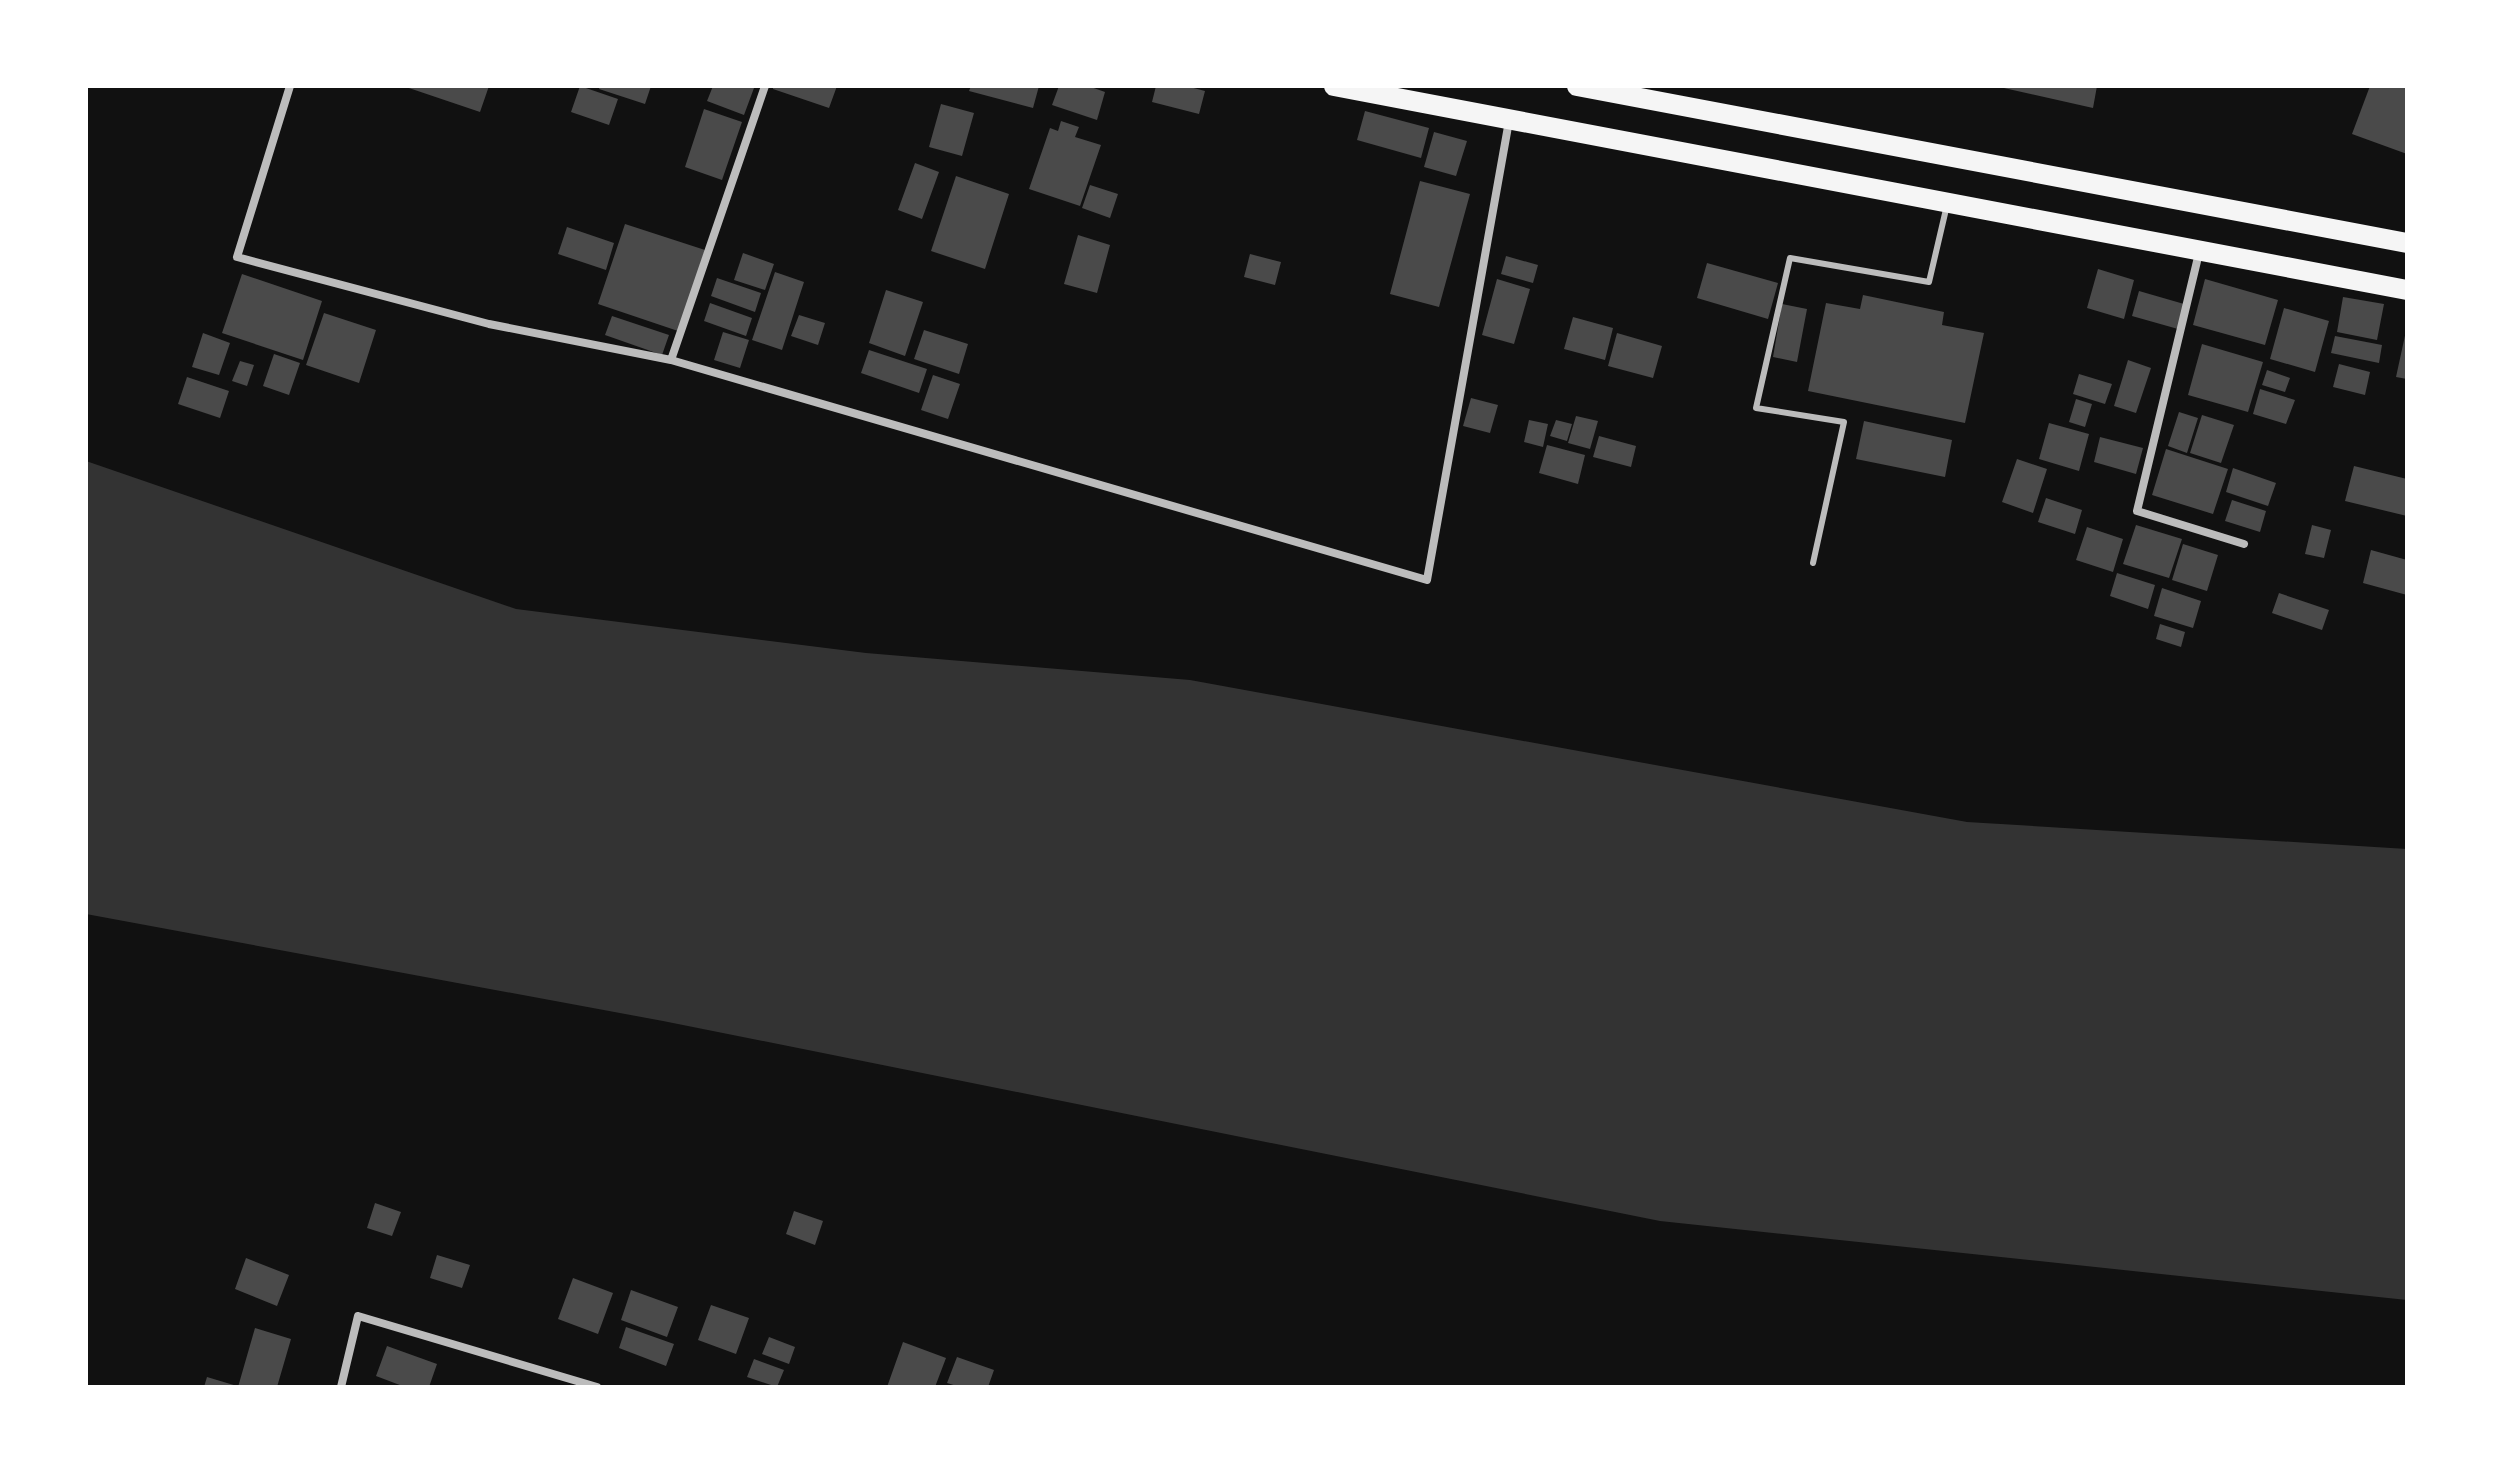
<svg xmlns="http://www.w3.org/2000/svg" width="2493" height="1473" font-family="'Source Sans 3',sans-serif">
  <rect width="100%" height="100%" fill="#111"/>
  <path fill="#333" d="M86,461l430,148 350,44 324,27 777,142 440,27v451l-747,-79 -997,-200 -577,-107z"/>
  <path fill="#4a4a4a" d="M403,86h86l-9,26z
    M580,86l38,13 -9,26 -38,-13z
    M600,86h51l-6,18 -46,-15z
    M713,86h34l7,2 -10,27 -37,-14z
    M773,86h64l-8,22 -56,-19z
    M971,86h68l-6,22 -64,-17z
    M1059,86h29l17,6 -8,28 -45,-15z
    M1156,86h30l19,5 -6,23 -47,-12z
    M1995,86h102l-4,22z
    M2370,86h37v68l-55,-20z
    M941,104l33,9 -12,43 -33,-9z
    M704,109l38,13 -20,58 -37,-13z
    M1365,111l64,17 -8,30 -64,-18z
    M1061,121l18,6 -4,10 26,8 -21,61 -51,-17 21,-61 8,3z
    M1434,132l33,9 -11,35 -32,-9z
    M915,163l24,9 -17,47 -24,-9z
    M956,176l53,18 -24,75 -54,-18z
    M1420,181l50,13 -31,113 -49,-13z
    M1090,185l28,9 -8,24 -28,-10z
    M625,224l80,26 -27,81 -80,-27z
    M567,227l47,16 -8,27 -48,-16z
    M1078,235l32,10 -13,48 -33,-9z
    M743,253l31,11 -9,26 -31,-10z
    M1250,254l31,8 -6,23 -31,-8z
    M1506,256l32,9 -5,18 -32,-9z
    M1707,263l71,20 -10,36 -71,-21z
    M2098,269l36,11 -10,39 -37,-11z
    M775,272l29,10 -22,68 -30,-10z
    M242,274l80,27 -19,59 -81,-27z
    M717,278l44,15 -6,19 -44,-16z
    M1497,279l33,10 -16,55 -32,-9z
    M2205,279l73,21 -13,45 -72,-20z
    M886,290l37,12 -18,54 -36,-13z
    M2139,291l45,13 -6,25 -46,-13z
    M1863,295l81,17 -2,13 42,8 -19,90 -157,-32 18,-88 34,6z
    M2343,297l41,7 -7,36 -40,-8z
    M710,303l42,15 -6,18 -42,-15z
    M1782,304l25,5 -10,53 -24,-5z
    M2284,308l45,13 -14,51 -45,-13z
    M324,313l52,17 -17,53 -53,-18z
    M799,315l26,8 -7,22 -27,-9z
    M612,316l57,19 -7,20 -57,-20z
    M1573,317l40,11 -8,32 -41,-11z
    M924,330l44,14 -9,30 -45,-15z
    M2406,331h1v48l-11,-2z
    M723,332l26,8 -9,28 -26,-8z
    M203,333l27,10 -11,32 -27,-8z
    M1617,333l45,13 -9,32 -45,-12z
    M2335,336l47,9 -3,18 -48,-10z
    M2202,344l61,18 -15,50 -60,-17z
    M869,350l58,19 -8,24 -58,-20z
    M274,354l26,9 -11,32 -26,-9z
    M2128,360l23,8 -15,45 -22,-7z
    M240,361l14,4 -7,21 -15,-5z
    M2339,364l31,8 -5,23 -32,-8z
    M2267,370l23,8 -5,14 -23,-7z
    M2079,374l33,10 -7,20 -32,-10z
    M933,375l27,9 -12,35 -27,-9z
    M187,377l42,14 -9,27 -42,-14z
    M2260,389l35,11 -9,24 -33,-10z
    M1471,398l27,7 -8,28 -27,-7z
    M2076,399l16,5 -7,23 -16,-5z
    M2179,412l19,6 -11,35 -19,-7z
    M2202,415l32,10 -13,38 -31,-10z
    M1576,416l22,5 -8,28 -22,-6z
    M1529,420l19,4 -5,23 -19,-5z
    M1556,420l16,4 -5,17 -17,-5z
    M1864,421l88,19 -7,37 -89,-18z
    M2049,423l40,11 -10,37 -40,-12z
    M1599,436l37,10 -5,21 -38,-10z
    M2100,437l43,11 -7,26 -42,-12z
    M1547,445l38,10 -7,29 -39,-11z
    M2166,449l62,20 -15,45 -61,-19z
    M2017,459l30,10 -14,44 -31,-11z
    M2354,466l53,13v37l-62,-15z
    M2233,468l43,15 -8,23 -42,-14z
    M2046,498l36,12 -7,24 -37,-12z
    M2232,500l34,11 -6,21 -35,-11z
    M2136,525l46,14 -13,39 -46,-14z
    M2312,525l19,5 -7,28 -19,-4z
    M2087,527l36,12 -10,33 -37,-12z
    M2183,544l35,11 -11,36 -35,-11z
    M2371,550l36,10v35l-44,-12z
    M2117,573l38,12 -7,24 -38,-13z
    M2162,588l39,13 -8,27 -39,-12z
    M2279,593l50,17 -7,20 -50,-17z
    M2160,624l25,8 -4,15 -25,-8z
    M375,1203l26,9 -9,24 -25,-8z
    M794,1211l29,10 -8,24 -29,-11z
    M437,1255l33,10 -8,23 -32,-10z
    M246,1258l43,17 -12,31 -42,-17z
    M573,1278l40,15 -15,41 -40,-15z
    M631,1290l47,17 -11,30 -46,-17z
    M711,1305l38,13 -13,36 -38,-14z
    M626,1327l48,17 -8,22 -47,-18z
    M255,1328l36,11 -14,48h-39z
    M769,1337l26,10 -6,17 -27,-10z
    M903,1342l43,16 -11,29h-48z
    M387,1346l50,18 -8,23h-24l-29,-11z
    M957,1357l37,13 -6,17h-28l-13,-4z
    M754,1359l30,11 -7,17 -30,-10z
    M207,1377l30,9v1h-33z"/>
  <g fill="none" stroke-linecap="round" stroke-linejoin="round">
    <path stroke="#bcbcbc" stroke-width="6" d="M1813,563l31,-141 -88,-14 34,-150 139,24 18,-77"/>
    <path stroke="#bcbcbc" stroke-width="8" d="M290,86l-53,171 252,67 182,36
      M765,86l-94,274 756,220 82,-459
      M2199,253l-62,258 107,33
      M341,1387l17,-71 239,71"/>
    <path stroke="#f5f5f5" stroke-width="20" d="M1334,86l1073,204
      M1577,86l830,157"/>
  </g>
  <rect width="2493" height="1473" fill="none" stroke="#ffffff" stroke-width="176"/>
</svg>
